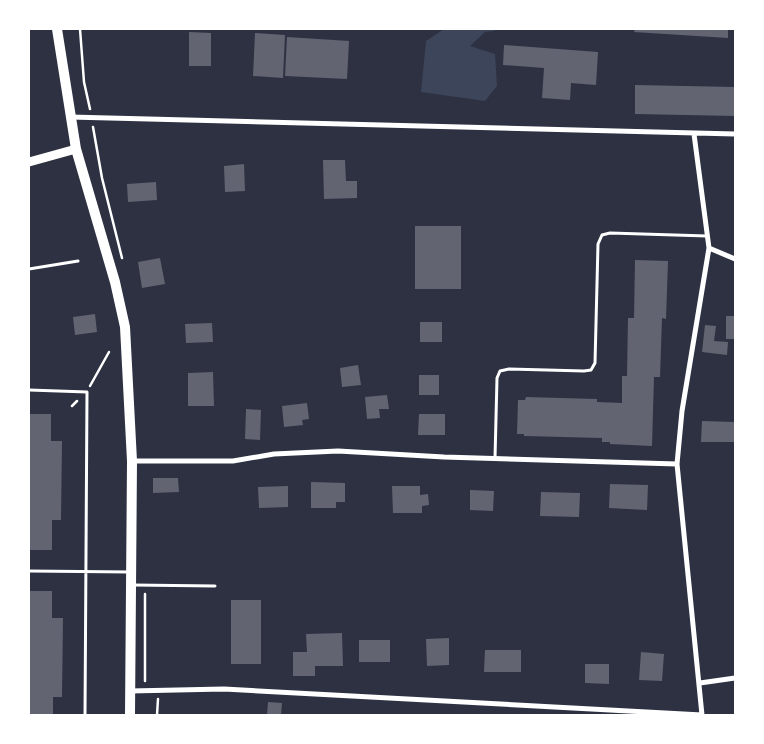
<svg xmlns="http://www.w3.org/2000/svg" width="764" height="744" font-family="Mulish,sans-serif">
  <rect width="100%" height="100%" fill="#2d3142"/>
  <path fill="#3c4559" d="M444,29h51l-1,2 -9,1 -15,14 25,8 2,32 -12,15 -64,-9 5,-51z"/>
  <path fill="#626471" d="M635,29h93v9l-94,-6z
    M189,32l22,1v33h-22z
    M255,33l30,2 -2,43 -30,-2z
    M287,37l62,4 -2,38 -62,-3z
    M504,45l94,7 -2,33 -25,-2 -1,17 -28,-2 2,-30 -41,-3z
    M635,85l100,2v29l-100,-2z
    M323,160h22l1,21h11v17l-33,1z
    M244,164l1,27 -20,1 -1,-26z
    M156,182l1,18 -29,2 -1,-18z
    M415,226h46v63h-46z
    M160,258l5,26 -23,4 -4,-26z
    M635,260l33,1 -2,58 -4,-1 -2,59h-6l-2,69 -42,-2v-2h-8v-4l-78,-2v-2h-7l1,-34h7l1,-3 71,2v3l25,1v-27h5l1,-58h6z
    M95,314l2,18 -22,3 -2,-18z
    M726,316h9v23h-9z
    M420,322h22v20h-22z
    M212,323l1,19 -27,1 -1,-19z
    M705,325l11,1 -2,15 14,1 -1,13 -25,-3z
    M358,365l3,20 -19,2 -2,-19z
    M213,372l1,34h-26v-33z
    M419,375h20v20h-20z
    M387,395l2,14h-10l1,9 -13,1 -2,-22z
    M307,403l2,16 -7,1 1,5 -19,2 -2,-21z
    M246,409l15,1 -1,30 -15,-1z
    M29,414h22v27h11l-1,79h-9v30h-23z
    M419,414h26v21h-27z
    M702,421l33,1v20h-34z
    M153,478h25l1,14 -26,1z
    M311,482l34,1v19h-9v6h-25z
    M610,484l38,1 -1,25 -38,-2z
    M288,486v21l-29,1 -1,-21z
    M392,486h28v9l8,-1 1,11 -7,1v7h-29z
    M470,490l24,1 -1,20 -23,-1z
    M541,492l39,1 -1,24 -39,-1z
    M29,591h23v27h11l-1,79h-9v18h-24z
    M231,600h30v64h-30z
    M342,633l1,33h-28v10h-22v-24h14l-1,-18z
    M449,638v27l-22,1 -1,-27z
    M359,640h31v22h-31z
    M485,650h36v22h-37z
    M641,652l23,2 -2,27 -23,-1z
    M585,664h24v20l-24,-1z
    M268,702l14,1 -1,12h-14z"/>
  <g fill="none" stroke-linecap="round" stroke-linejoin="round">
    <path stroke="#fff" stroke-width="2.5" d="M80,29l4,53 6,27
      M93,127l9,51 20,80
      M90,386l19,-34
      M72,406l5,-5
      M145,594v87
      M157,715l1,-16"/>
    <path stroke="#fff" stroke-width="3" d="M29,269l49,-8
      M29,390l58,2 -2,323
      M495,458l2,-80 3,-7 9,-2 75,2 7,-1 4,-7 3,-119 4,-9 8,-2 97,3
      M29,571l101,1
      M133,585l82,1"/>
    <path stroke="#fff" stroke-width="5" d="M70,117l665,17
      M694,134l15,114 -27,163 -5,53 25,251
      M709,248l26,11
      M132,461h101l41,-7 64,-3 106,6 233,7
      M700,683l35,-5
      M130,691l94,-2 478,26"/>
    <path stroke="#fff" stroke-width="9" d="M29,162l47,-13"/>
    <path stroke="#fff" stroke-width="10" d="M57,29l19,120 39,133 10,45 7,134 -2,254"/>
  </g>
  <rect width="764" height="744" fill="none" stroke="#ffffff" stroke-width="60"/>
</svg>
